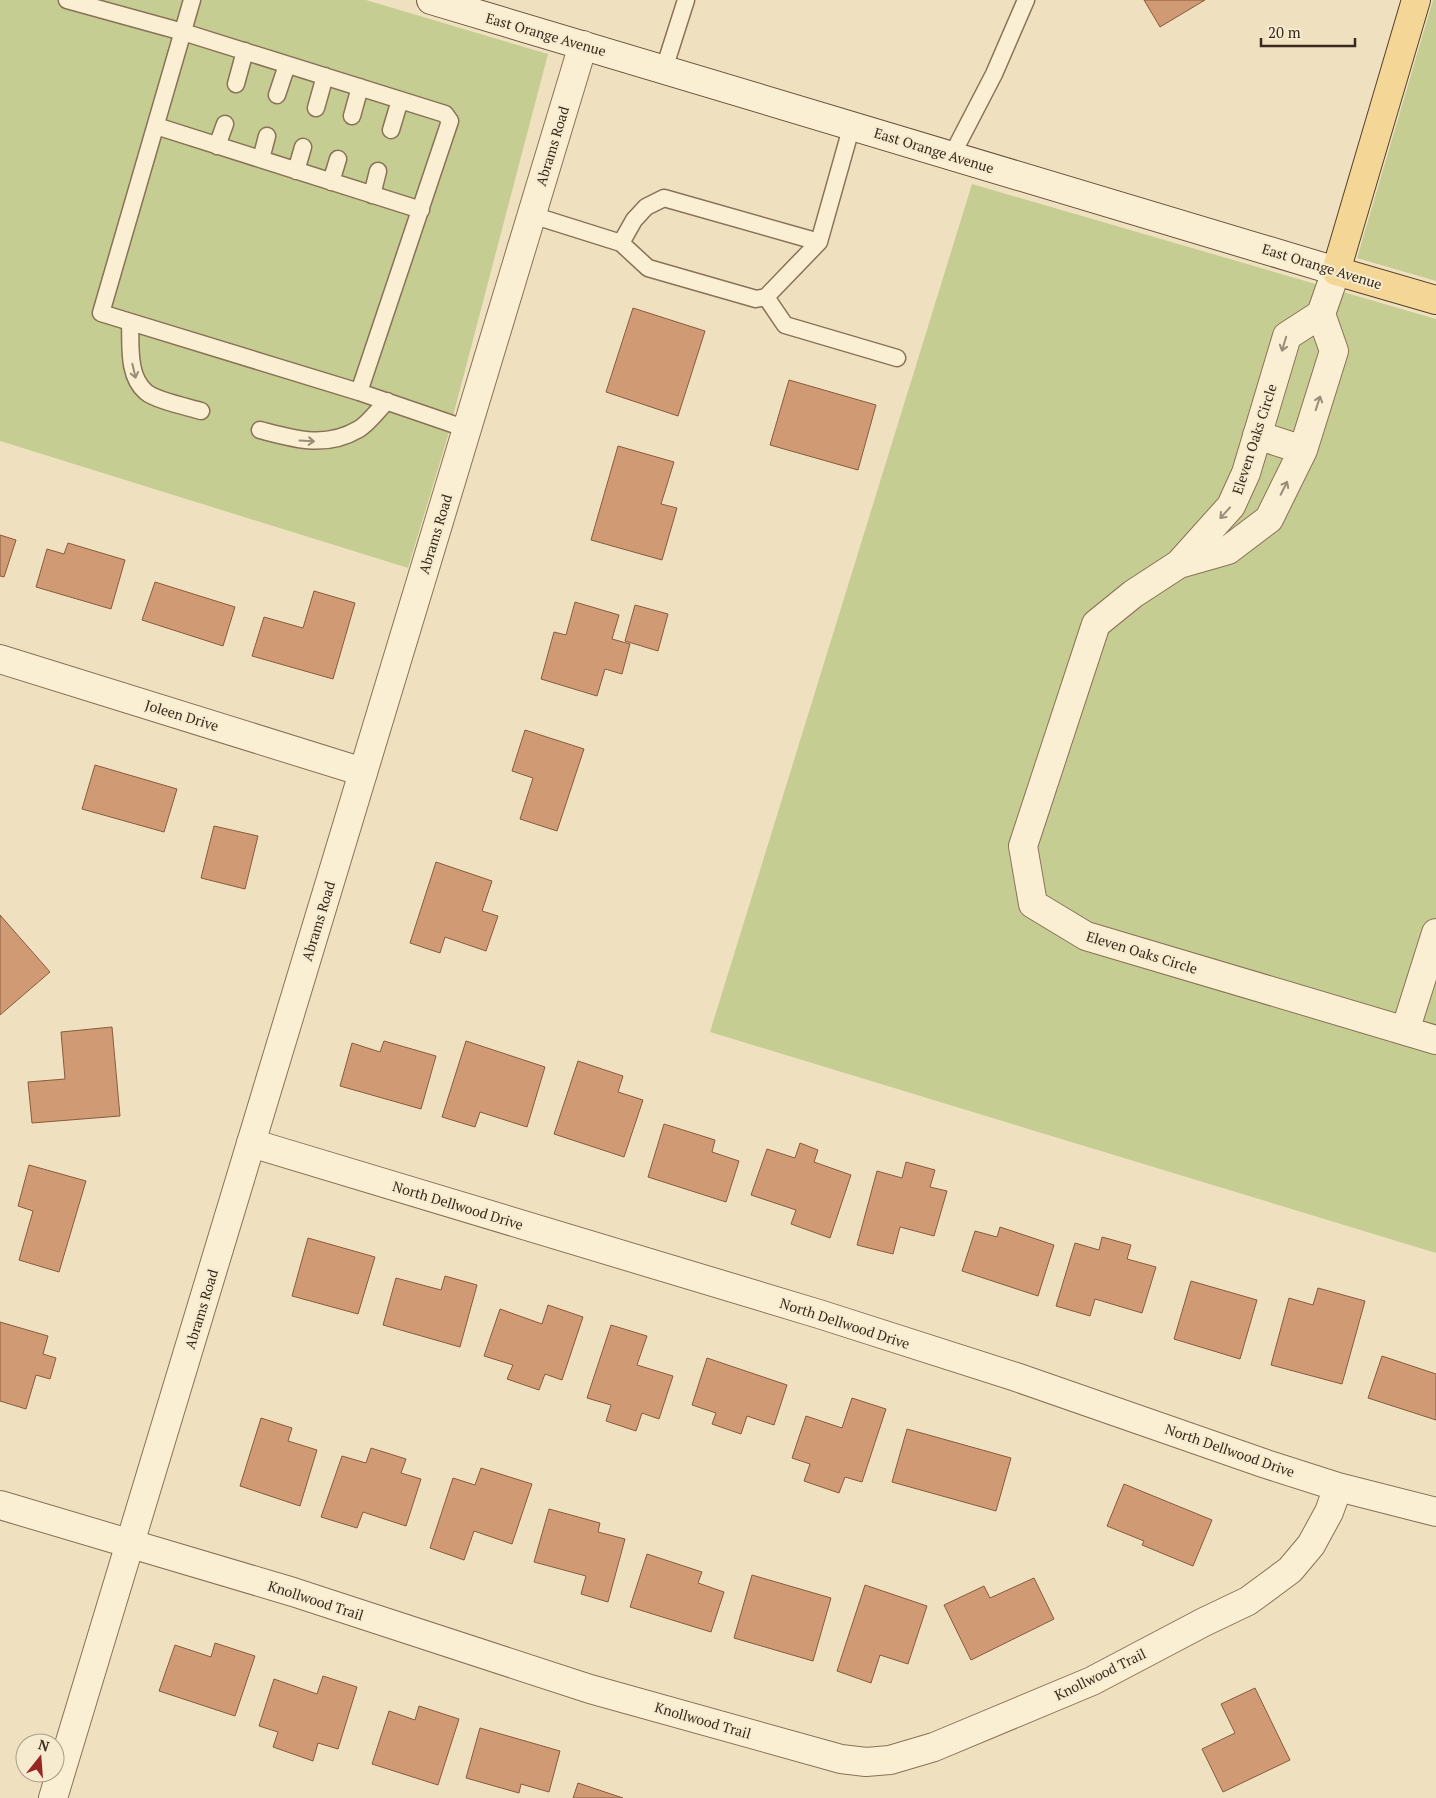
<svg xmlns="http://www.w3.org/2000/svg" width="1436" height="1798" font-family="'PT Serif',serif">
  <rect width="100%" height="100%" fill="#efe1c0"/>
  <path fill="#c6cd93" d="M0,0h366l182,54 -101,385 -39,129 -408,-127z
    M1433,0h3v281l-79,-23z
    M972,184l464,135v934l-726,-221z"/>
  <path fill="#cf9a74" stroke="#885b3c" d="M1144,0h61l-45,27z
    M633,308l72,23 -27,85 -72,-24z
    M789,380l87,25 -18,65 -88,-25z
    M618,446l56,16 -13,42 16,4 -15,52 -71,-20z
    M0,535l16,5 -12,37 -4,-1z
    M68,543l57,17 -14,49 -75,-22 11,-38 17,5z
    M155,582l80,25 -12,39 -81,-26z
    M314,591l41,12 -22,76 -81,-23 12,-39 39,11z
    M575,602l44,13 -7,24 18,5 -8,30 -17,-5 -8,27 -56,-17 13,-47 12,3z
    M635,605l33,9 -10,37 -33,-10z
    M525,730l59,19 -27,82 -37,-12 13,-41 -21,-7z
    M95,765l82,24 -13,43 -82,-23z
    M214,826l44,10 -13,53 -44,-11z
    M436,862l56,19 -10,30 16,5 -12,35 -41,-14 -5,16 -30,-10z
    M0,915l50,57 -50,43z
    M112,1027l8,89 -88,7 -4,-41 37,-3 -4,-47z
    M384,1041l52,15 -15,53 -81,-23 12,-43 28,9z
    M466,1041l79,26 -18,60 -47,-15 -5,15 -33,-10z
    M578,1061l45,15 -5,16 25,8 -19,57 -70,-23z
    M664,1124l51,16 -3,12 27,9 -13,41 -78,-25z
    M800,1143l18,7 -4,12 37,13 -21,63 -39,-14 5,-14 -45,-15 16,-46 28,9z
    M906,1162l29,8 -5,17 17,4 -13,45 -34,-9 -7,27 -36,-9 20,-74 25,7z
    M29,1165l57,16 -27,91 -40,-12 14,-49 -15,-5z
    M1000,1227l54,18 -16,51 -76,-25 13,-40 22,6z
    M1102,1237l29,8 -4,14 29,8 -14,46 -47,-14 -5,17 -34,-10 19,-63 24,7z
    M308,1238l67,19 -17,57 -66,-18z
    M445,1276l32,9 -17,62 -77,-22 13,-47 45,12z
    M1191,1281l66,19 -17,59 -66,-20z
    M1318,1288l47,13 -23,83 -71,-19 18,-67 24,7z
    M548,1305l35,12 -21,63 -17,-6 -6,16 -32,-11 6,-14 -29,-9 16,-47 42,15z
    M0,1322l48,14 -5,18 13,4 -6,21 -14,-4 -10,34 -26,-8z
    M611,1325l36,11 -10,29 36,11 -14,43 -17,-6 -6,18 -30,-10 5,-16 -24,-7z
    M1382,1356l54,18v46l-68,-22z
    M707,1358l80,27 -13,40 -27,-9 -6,18 -29,-10 4,-11 -24,-8z
    M852,1398l34,11 -24,73 -17,-5 -6,16 -35,-12 6,-17 -18,-6 14,-42 36,12z
    M261,1418l31,10 -4,13 29,9 -17,56 -60,-20z
    M907,1429l104,29 -15,53 -104,-29z
    M371,1448l35,11 -5,14 20,6 -15,47 -43,-14 -6,16 -36,-11 21,-61 24,7z
    M481,1468l51,16 -20,60 -38,-13 -10,29 -34,-12 23,-70 22,7z
    M1124,1484l88,36 -19,46 -51,-21 2,-4 -37,-15z
    M549,1509l51,14 -2,9 27,7 -17,63 -27,-8 5,-18 -52,-14z
    M647,1554l55,18 -4,11 26,9 -13,40 -81,-25z
    M752,1575l79,23 -18,63 -79,-23z
    M1034,1578l20,41 -83,41 -27,-55 40,-19 6,12z
    M865,1585l62,21 -19,58 -28,-9 -9,28 -34,-12z
    M215,1643l40,13 -20,60 -76,-25 16,-46 36,12z
    M323,1676l34,11 -19,62 -20,-6 -5,18 -40,-14 5,-15 -19,-6 15,-47 43,15z
    M1255,1688l35,72 -67,32 -21,-43 33,-16 -14,-29z
    M419,1706l40,13 -21,66 -66,-21 17,-53 26,9z
    M480,1728l80,23 -11,41 -28,-8 -2,9 -53,-15z
    M578,1783l45,15h-50z"/>
  <g fill="none" stroke-linecap="round" stroke-linejoin="round">
    <g stroke="#897257" stroke-width="19">
      <path id="service" d="M67,0l116,32 262,82 5,7 -91,271
        M192,0l-91,313 258,79 108,37
        M664,69l22,-69
        M236,84l9,-33
        M277,95l10,-30
        M316,108l9,-32
        M352,116l8,-29
        M156,126l265,84
        M391,130l9,-30
        M217,146l8,-22
        M952,155l42,-81 32,-74
        M261,159l6,-23
        M296,171l7,-24
        M331,182l7,-23
        M372,195l6,-24
        M532,215l89,28 13,-23 12,-13 18,-9 155,44 -53,55 -10,2 -108,-31 -27,-25
        M819,242l33,-117
        M766,297l19,28 112,33
        M130,322c1,23 -3,54 16,70 9,8 42,15 55,19
        M260,430c34,9 65,19 99,-1 10,-6 19,-19 28,-28"/>
    </g>
    <g stroke="#897257" stroke-width="30">
      <path id="minor" d="M1321,314l13,37 -31,99 -34,69 -41,31 -49,14 -46,30 -37,30 -73,222 10,58 53,32 350,104
        M1257,435l46,15
        M1179,564l52,-58 15,-33 41,-137 34,-22 15,-43
        M0,659l363,113
        M1405,1031l31,-98
        M251,1143l568,171 197,63 250,87 72,23 98,25
        M0,1505l293,87 297,97 251,70 25,3 24,-2 44,-13 158,-66 112,-59 44,-21 42,-31 21,-25 18,-33 9,-25"/>
    </g>
    <g stroke="#897257" stroke-width="30">
      <path id="tertiary" d="M53,1798l530,-1753"/>
    </g>
    <g stroke="#6a533b" stroke-width="30">
      <path id="secondary" d="M431,0l905,271"/>
    </g>
    <g stroke="#56402c" stroke-width="30">
      <path id="primary" d="M1416,0l-80,271 100,29"/>
    </g>
    <use href="#service" stroke="#faeed3" stroke-width="16"/>
    <use href="#minor" stroke="#faeed3" stroke-width="28"/>
    <use href="#tertiary" stroke="#faeed3" stroke-width="28"/>
    <use href="#secondary" stroke="#faeed3" stroke-width="28"/>
    <use href="#primary" stroke="#f4d796" stroke-width="28"/>
  </g>
  <defs><path id="oneway-shaft" d="M-6 0H5M1.5-3L5.5 0L1.5 3" fill="none" stroke-width="1.6" stroke-linecap="round" stroke-linejoin="round" transform="scale(1.25)"/></defs>
  <g stroke="#998c78">
    <use href="#oneway-shaft" transform="translate(1284 344) rotate(107)"/>
    <use href="#oneway-shaft" transform="translate(134 371) rotate(77)"/>
    <use href="#oneway-shaft" transform="translate(1318 403) rotate(-72)"/>
    <use href="#oneway-shaft" transform="translate(307 441) rotate(3)"/>
    <use href="#oneway-shaft" transform="translate(1284 488) rotate(-63)"/>
    <use href="#oneway-shaft" transform="translate(1225 513) rotate(132)"/>
  </g>
  <g text-anchor="middle" dominant-baseline="central" stroke-width="4" stroke-linejoin="round" paint-order="stroke">
    <g font-size="14" fill="#382a1c" stroke="#f6ebcf">
      <text transform="translate(546 34) rotate(16)">East Orange Avenue</text>
      <text transform="translate(552 146) rotate(-73)">Abrams Road</text>
      <text transform="translate(934 150) rotate(17)">East Orange Avenue</text>
      <text transform="translate(1322 266) rotate(17)">East Orange Avenue</text>
      <text transform="translate(1254 439) rotate(-72)">Eleven Oaks Circle</text>
      <text transform="translate(435 534) rotate(-73)">Abrams Road</text>
      <text transform="translate(182 715) rotate(17)">Joleen Drive</text>
      <text transform="translate(318 921) rotate(-73)">Abrams Road</text>
      <text transform="translate(1142 952) rotate(17)">Eleven Oaks Circle</text>
      <text transform="translate(458 1205) rotate(17)">North Dellwood Drive</text>
      <text transform="translate(201 1309) rotate(-73)">Abrams Road</text>
      <text transform="translate(845 1323) rotate(18)">North Dellwood Drive</text>
      <text transform="translate(1230 1450) rotate(19)">North Dellwood Drive</text>
      <text transform="translate(316 1600) rotate(18)">Knollwood Trail</text>
      <text transform="translate(1100 1674) rotate(-26)">Knollwood Trail</text>
      <text transform="translate(703 1720) rotate(16)">Knollwood Trail</text>
    </g>
  </g>
  <g transform="translate(40 1758) rotate(17)"><circle r="24" fill="#f6ebcf" stroke="#aa9e87"/>
  <path d="M0-4L9 19L0 12L-9 19Z" fill="#992526"/>
  <text y="-8" font-size="14" font-weight="bold" text-anchor="middle" fill="#382a1c">N</text>
  </g>
  <path d="M1261 38v8h94v-8" fill="none" stroke="#382a1c" stroke-width="2.5"/>
  <text x="1268" y="38" font-size="15" fill="#382a1c" stroke="#f6ebcf" stroke-width="4" paint-order="stroke">20 m</text>
</svg>
